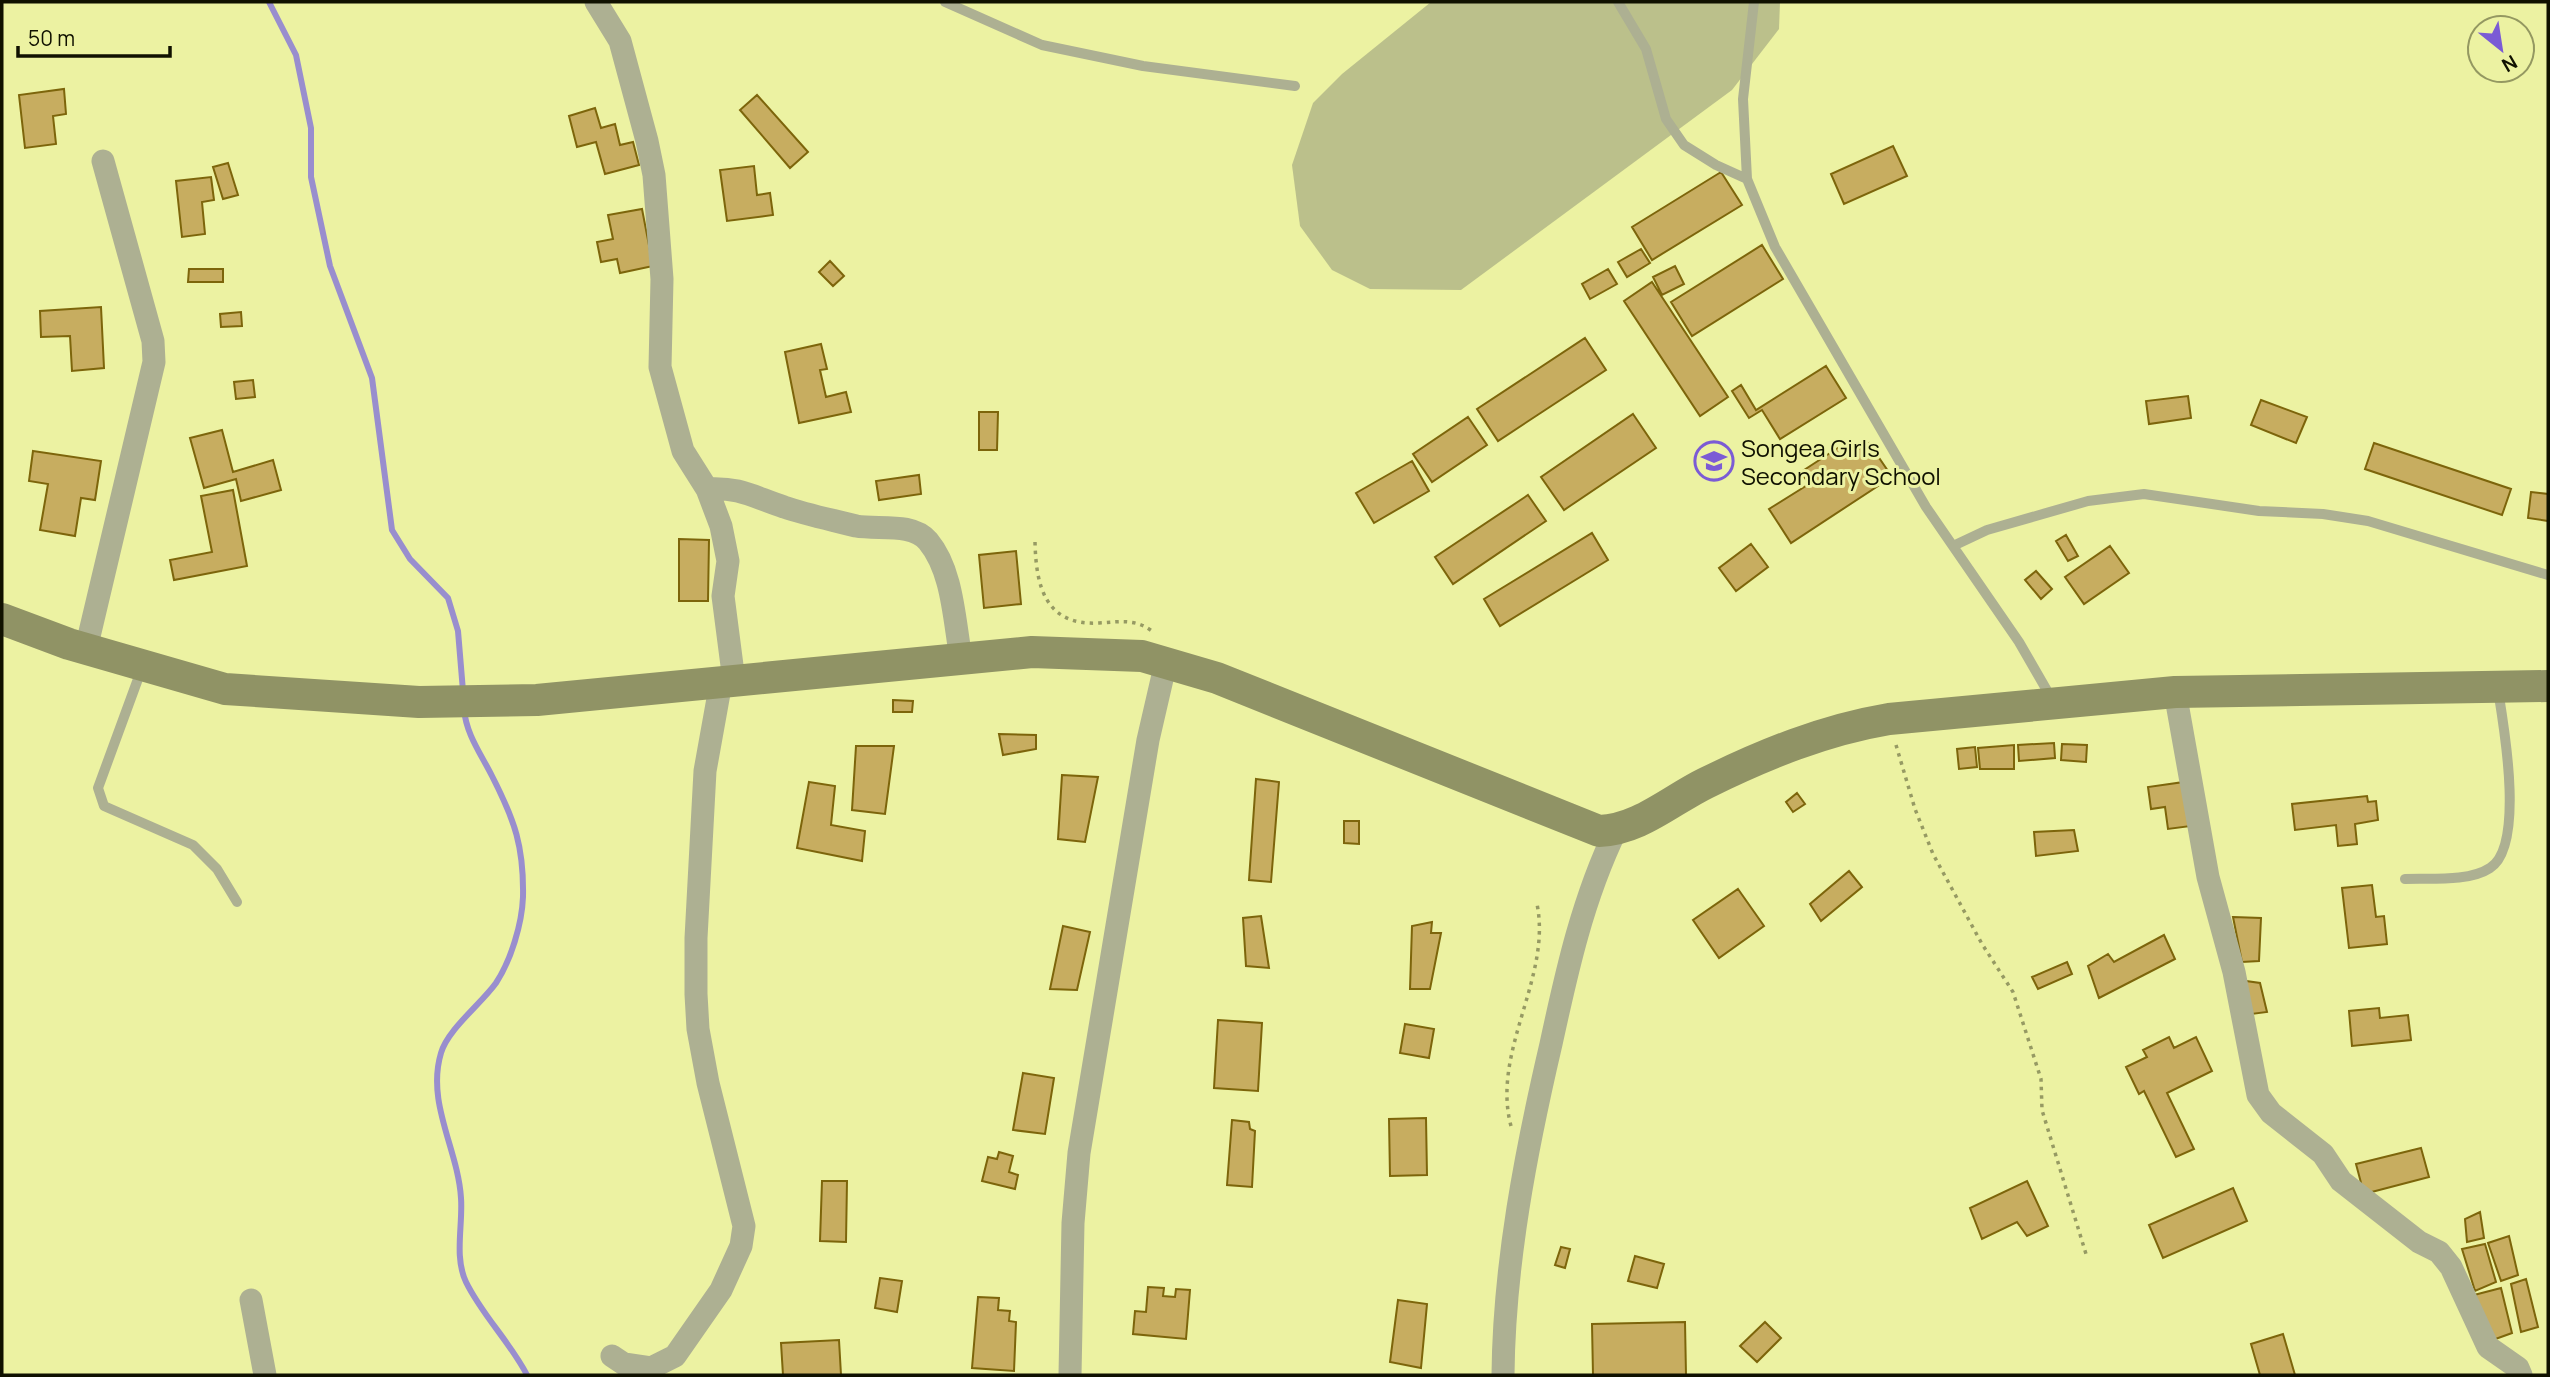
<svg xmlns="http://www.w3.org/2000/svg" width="2550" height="1377" font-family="Manrope,sans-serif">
  <rect width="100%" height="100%" fill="#ecf2a2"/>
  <path fill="#bbc08b" d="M1431,2h349l-1,27 -47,61 -271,200 -91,-1 -38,-19 -32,-44 -8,-61 21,-62 29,-29z"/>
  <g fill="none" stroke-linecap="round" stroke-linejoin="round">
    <path stroke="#998ece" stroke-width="6" d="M269,2l27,53 15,73v49l19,89 42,112 20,152 18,29 38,39 10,33 5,60
      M464,709c2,25 17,45 28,67 23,45 32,71 31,121 -1,27 -12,63 -27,86 -15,21 -48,46 -55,70 -15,50 17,96 20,145 2,27 -7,59 5,84 16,33 44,60 61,93"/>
  </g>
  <path fill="#c7ad60" stroke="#7d650b" stroke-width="2" d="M64,89l2,25 -13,2 3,28 -31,4 -6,-53z
    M757,95l51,57 -18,16 -50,-58z
    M595,108l6,20 14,-4 5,21 13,-3 6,23 -34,9 -9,-32 -19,5 -8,-31z
    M1893,146l14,30 -63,28 -13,-30z
    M228,163l10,32 -15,4 -10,-32z
    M754,166l3,29 13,-2 3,22 -46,6 -7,-51z
    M1721,172l21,33 -90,55 -20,-33z
    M211,177l3,23 -12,2 3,32 -23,3 -6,-56z
    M642,209l11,57 -33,7 -3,-14 -16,3 -4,-20 16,-3 -5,-24z
    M1762,245l21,34 -91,57 -21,-34z
    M1641,249l9,14 -23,14 -9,-15z
    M830,261l14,15 -11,10 -14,-14z
    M1675,266l9,18 -22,11 -9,-18z
    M189,269h34v13h-35z
    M1608,269l9,15 -27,15 -8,-15z
    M1652,282l76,115 -28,19 -76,-115z
    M101,307l3,61 -32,3 -2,-35 -29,1 -1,-26z
    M241,312l1,14 -21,1 -1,-13z
    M1585,338l21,32 -108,71 -21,-32z
    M821,344l6,25 -7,1 6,27 20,-5 5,20 -52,11 -14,-71z
    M1826,366l20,32 -66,41 -18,-29 -13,8 -17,-27 9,-6 15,25z
    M253,380l2,17 -19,2 -2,-17z
    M2188,396l3,22 -42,6 -3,-23z
    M2261,400l46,17 -11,26 -45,-18z
    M979,412h19l-1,38h-18z
    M1633,414l23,34 -92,62 -23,-33z
    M1468,417l19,28 -55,37 -19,-28z
    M222,430l11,42 40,-12 8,30 -40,11 -5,-22 -32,9 -14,-50z
    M1847,442l7,10 15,-9 19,28 -14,9 4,6 -87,57 -22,-34 40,-25 -8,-12z
    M2374,443l137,46 -9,26 -137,-46z
    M33,451l68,10 -6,39 -14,-2 -6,38 -35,-6 8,-46 -19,-3z
    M1412,461l17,30 -55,32 -18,-30z
    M919,475l2,19 -42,6 -3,-19z
    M233,490l14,76 -73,14 -4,-20 42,-8 -11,-56z
    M2531,492l17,2v27l-20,-3z
    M1528,495l18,26 -93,63 -18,-27z
    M1592,533l16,27 -108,66 -16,-27z
    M2066,535l12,21 -10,5 -12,-20z
    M679,539l30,1 -1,61h-29z
    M1751,544l17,23 -32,24 -17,-23z
    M2110,546l19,27 -45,31 -19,-27z
    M1016,551l5,53 -37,4 -5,-53z
    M2036,571l16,18 -11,10 -16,-19z
    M893,700l20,1 -1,11h-19z
    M999,734l37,1v14l-33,6z
    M2054,743l1,15 -36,3 -1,-16z
    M2062,744l25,1 -1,17 -25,-2z
    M2014,745v24h-34l-2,-21z
    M856,746h38l-9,68 -33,-4z
    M1975,747l2,20 -18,2 -2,-20z
    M1062,775l36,2 -13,65 -27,-3z
    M1256,779l23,3 -8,100 -22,-2z
    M809,782l26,4 -4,39 34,6 -3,30 -65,-13z
    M2184,782l7,44 -23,3 -3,-22 -14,2 -3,-22z
    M1797,793l8,11 -12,8 -7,-10z
    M2367,796l1,6 8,-1 2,19 -23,4 2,20 -19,2 -2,-21 -41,5 -3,-26z
    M1344,821h15v23l-15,-1z
    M2074,830l4,21 -42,5 -2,-24z
    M1849,871l13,16 -41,34 -11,-17z
    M2372,885l4,32 8,-1 3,28 -38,4 -7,-60z
    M1738,889l26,37 -45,32 -26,-38z
    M1261,916l8,52 -23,-2 -3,-48z
    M2233,917l28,1 -2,43 -17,1z
    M1432,922l-1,11h10l-11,56h-20l2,-63z
    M1063,926l27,6 -13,58 -27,-1z
    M2164,935l11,24 -76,39 -11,-32 20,-12 6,8z
    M2067,962l5,12 -34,15 -6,-12z
    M2239,980l21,3 7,29 -23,3z
    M2379,1008l1,10 28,-3 3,25 -59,6 -3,-35z
    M1218,1020l44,3 -4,68 -44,-3z
    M1405,1024l29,5 -5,29 -29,-5z
    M2169,1037l5,11 22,-11 16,34 -45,22 27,56 -18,8 -32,-66 -5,3 -13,-27 21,-10 -4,-7z
    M1023,1073l31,5 -9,56 -32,-4z
    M1426,1118l1,57 -37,1 -1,-57z
    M1232,1120l17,2 1,7 5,2 -3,56 -25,-2z
    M2421,1148l8,29 -65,17 -8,-30z
    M999,1152l14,4 -4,16 9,3 -3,14 -33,-8 6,-24 9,2z
    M999,1152l14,4 -4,16 9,3 -3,14 -33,-8 6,-24 9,2z
    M822,1181h25l-1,61 -26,-1z
    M2027,1181l21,45 -21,10 -10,-14 -35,17 -12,-31z
    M2233,1188l14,33 -84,37 -14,-33z
    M2480,1212l4,26 -17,4 -2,-23z
    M2509,1236l9,39 -17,6 -13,-38z
    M2485,1244l11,38 -21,9 -13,-42z
    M1561,1247l9,2 -5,19 -10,-3z
    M1635,1256l29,8 -7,24 -29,-7z
    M880,1278l22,3 -5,31 -22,-4z
    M2526,1279l12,48 -17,5 -10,-48z
    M1148,1287l16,1 -1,8 12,1 1,-8 14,1 -4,49 -53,-5 2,-23 11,1z
    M2501,1288l11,45 -22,8 -16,-46z
    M978,1297l21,1 -1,12 12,1 -1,10 7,1 -2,49 -42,-3z
    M1398,1300l29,4 -6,64 -31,-6z
    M1685,1322l1,53h-93l-1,-51z
    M1765,1322l16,16 -24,24 -17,-16z
    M2283,1334l12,41h-35l-9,-31z
    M839,1340l2,35h-58l-2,-32z"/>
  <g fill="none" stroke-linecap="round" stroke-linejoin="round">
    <path stroke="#969a63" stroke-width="3.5" stroke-dasharray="3.5 5" stroke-linecap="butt" d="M1035,542c1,44 10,84 64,81 20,-1 35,-5 53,8
      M1896,745l19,64 18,45 49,90 31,48 28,87 1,31 44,144
      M1511,1126c-20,-75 41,-148 26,-222"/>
    <path stroke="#adb092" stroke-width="10" d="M945,2l97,43 101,21 152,20
      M1618,2l28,47 20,70 18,26 32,20 31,14
      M1754,2l-11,97 4,80 28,68 151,260 93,135 34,59
      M1953,546l34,-16 101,-29 56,-7 115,17 64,3 45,7 180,54
      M142,668l-44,120 6,18 89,39 24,24 20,33
      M2405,879c25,-1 64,3 85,-11 35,-22 14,-141 8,-178"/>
    <path stroke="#adb092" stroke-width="23" d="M596,2l24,39 27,100 7,34 8,104 -2,88 23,84 24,38 14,37 7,35 -5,35 11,85
      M707,489c34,-2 46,8 77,18 23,8 49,13 72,19 22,4 56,-4 72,15 25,30 26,79 33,117
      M86,649l68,-287 -1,-21 -50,-180
      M2175,692l33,185 26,95 24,123 13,18 52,41 18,27 78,61 20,10 12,15 37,80 30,21 3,7
      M251,1300l14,75
      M612,1356l12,8 27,4 24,-12 46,-66 20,-44 3,-20 -36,-143 -10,-54 -2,-35v-56l9,-167 16,-89
      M1070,1375l3,-152 6,-70 69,-413 18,-78
      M1503,1375c1,-111 23,-224 48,-331 16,-74 32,-146 65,-214"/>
    <path stroke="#909365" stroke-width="32" d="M2,619l67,25 156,45 194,13 118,-2 495,-48 110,4 75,22 382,153c40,-1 72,-31 107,-48 59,-29 118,-53 183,-64l286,-27 373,-6"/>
  </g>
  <defs>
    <g id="school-ring" transform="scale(2.0125)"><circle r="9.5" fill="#ecf2a2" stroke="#7b5bd5" stroke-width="1.5"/><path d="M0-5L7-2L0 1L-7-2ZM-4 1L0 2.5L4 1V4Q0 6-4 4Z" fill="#7b5bd5"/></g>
  </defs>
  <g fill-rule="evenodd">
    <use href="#school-ring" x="1714" y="461"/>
  </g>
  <g text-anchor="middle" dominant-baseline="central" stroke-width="6" stroke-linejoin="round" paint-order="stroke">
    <g font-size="24" fill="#101100" stroke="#ecf2a2" text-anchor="start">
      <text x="1741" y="447">Songea Girls<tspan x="1741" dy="28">Secondary School</tspan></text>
    </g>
  </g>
  <rect width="2550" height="1377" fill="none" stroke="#101100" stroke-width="7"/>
  <g transform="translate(2501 49) rotate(150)"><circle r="33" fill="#ecf2a2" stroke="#949861" stroke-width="2"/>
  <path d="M0-5L12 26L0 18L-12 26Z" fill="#7b5bd5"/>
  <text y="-10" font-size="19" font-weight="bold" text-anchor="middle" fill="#101100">N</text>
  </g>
  <path d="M18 46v10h152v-10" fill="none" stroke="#101100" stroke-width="3.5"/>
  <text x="28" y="46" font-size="21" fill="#101100" stroke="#ecf2a2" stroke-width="5" paint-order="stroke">50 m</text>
</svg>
